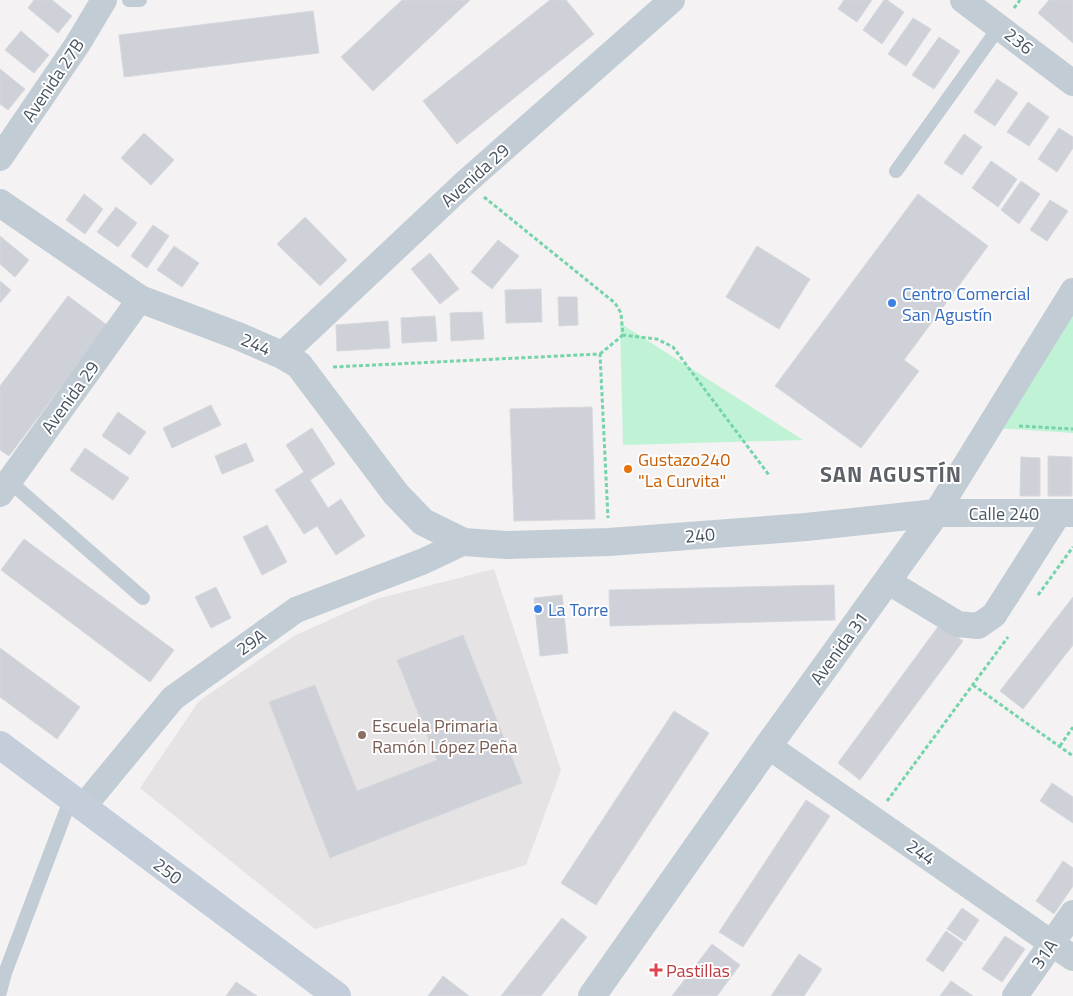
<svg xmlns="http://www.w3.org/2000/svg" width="1073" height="996" font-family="'Titillium Web',sans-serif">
  <rect width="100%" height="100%" fill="#f4f2f2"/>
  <path fill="#e5e3e4" d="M494,569l67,201 -35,95 -211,64 -175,-141 59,-87 95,-65 82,-37z"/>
  <path fill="#c0f3d6" d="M1073,296v137l-78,-5z
    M620,323l183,117 -180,5z"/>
  <path fill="#ced1d7" stroke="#d6d8de" d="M34,0h18l20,16 -14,17 -30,-25z
    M402,0h68l-97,91 -32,-34z
    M550,0h16l28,34 -137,110 -34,-43z
    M844,0h28l-15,22 -19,-13z
    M884,0h3l17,12 -22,32 -19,-14z
    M1049,0h24v43l-35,-30z
    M313,11l6,42 -195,24 -5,-42z
    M913,18l18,11 -25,37 -18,-12z
    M21,31l28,24 -15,18 -29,-23z
    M939,37l21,14 -26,38 -22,-14z
    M0,69l25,20 -17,21 -8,-6z
    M997,79l21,14 -23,33 -21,-14z
    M1028,102l21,15 -20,29 -22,-14z
    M1059,128l14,9v11l-16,24 -19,-13z
    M144,133l30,27 -23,25 -30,-27z
    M964,134l18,13 -20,28 -18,-12z
    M991,161l26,18 -19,28 -26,-19z
    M1021,181l19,13 -21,30 -18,-14z
    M84,194l19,15 -18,25 -19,-14z
    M918,194l70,52 -84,114 15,11 -58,77 -86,-62z
    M1050,200l18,11 -21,30 -17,-11z
    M116,207l21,16 -19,24 -21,-15z
    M305,217l42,43 -27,26 -43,-42z
    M153,225l16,11 -22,32 -16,-12z
    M0,236l29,24 -14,17 -15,-13z
    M498,240l21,16 -27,33 -21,-17z
    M174,246l25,17 -17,24 -25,-17z
    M757,246l53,33 -31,50 -53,-32z
    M430,253l29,36 -19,15 -29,-35z
    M0,281l11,9 -11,13z
    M541,289l1,33 -36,1 -1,-33z
    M68,296l39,29 -98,131 -9,-6v-64z
    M558,297h19l1,28 -19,1z
    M482,312l2,27 -33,2 -1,-28z
    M435,316l2,25 -35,2 -1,-25z
    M388,321l2,27 -53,3 -1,-26z
    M211,405l10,20 -49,23 -9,-20z
    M592,407l3,112 -81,2 -4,-112z
    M118,412l28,20 -16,23 -28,-19z
    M312,428l23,36 -25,16 18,28 13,-9 24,37 -29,19 -19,-29 -13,8 -29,-44 29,-18 -18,-27z
    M246,443l8,18 -32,13 -7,-18z
    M85,448l44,30 -16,22 -43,-30z
    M1048,456l24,1v39h-24z
    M1021,457l19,1v38h-20z
    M267,525l20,37 -25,13 -19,-38z
    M24,539l150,111 -24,32 -149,-112z
    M834,585l1,35 -225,6 -1,-36z
    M216,587l15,31 -20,10 -16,-31z
    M562,595l6,58 -28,3 -6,-58z
    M1073,597v48l-50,64 -23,-18z
    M940,624l23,17 -103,139 -22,-17z
    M463,635l59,148 -192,75 -61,-156 46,-17 42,106 80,-31 -40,-100z
    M0,648l80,59 -23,32 -57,-42z
    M674,711l35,22 -113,172 -35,-22z
    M1052,783l21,14v26l-33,-22z
    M806,800l24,16 -87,131 -24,-15z
    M1063,861l10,7v18l-19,28 -18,-13z
    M962,908l17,12 -14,21 -18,-12z
    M562,918l25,19 -46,59h-40z
    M946,931l17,12 -20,29 -17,-12z
    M1005,936l20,13 -23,33 -20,-13z
    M712,944l28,21 -23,31h-45z
    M799,954l23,15 -18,27h-33z
    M443,976l26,20h-41z
    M951,981l22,15h-33z
    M236,982l21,14h-31z"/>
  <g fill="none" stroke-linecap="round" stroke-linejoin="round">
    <path stroke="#75d4a9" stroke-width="3" stroke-dasharray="4 2.5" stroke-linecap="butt" d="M1014,8l6,-8
      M484,197l131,106 6,10 2,22 34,4 16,8 96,128
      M600,354l23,-19
      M333,367l267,-13 8,164
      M1019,426l54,3
      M1038,595l35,-48
      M973,685l100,71
      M1060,746l13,-19
      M887,801l121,-164"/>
    <path stroke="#c2ccd4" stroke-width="14" d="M129,0h11
      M896,171l104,-145
      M9,481l134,117
      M0,992l5,-19 66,-175"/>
    <path stroke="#c2ccd4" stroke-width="26" d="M963,0l110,83
      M0,158l77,-113 27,-45
      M282,355l184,-173 206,-182
      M0,494l140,-195
      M936,513l137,-222
      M887,581l71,43 20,2 16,-11 65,-102
      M768,746l305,212
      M83,807l90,-109 123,-88 128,-49 40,-19
      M1015,996l58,-83"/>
    <path stroke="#c2ccd4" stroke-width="28" d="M0,203l140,96 98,37 44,19 17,10 97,129 27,28 41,20 42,3 103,-3 197,-15 130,-14h137
      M592,996l176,-250 168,-233"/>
    <path stroke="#c4cedb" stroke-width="28" d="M0,745l337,251"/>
  </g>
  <g fill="#3f7fe0" stroke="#fff" stroke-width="2">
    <circle cx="892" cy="303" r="5"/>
    <circle cx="538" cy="609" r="5"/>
  </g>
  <circle fill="#e8710a" stroke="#fff" stroke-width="2" cx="628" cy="469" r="5"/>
  <circle fill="#8d6e63" stroke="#fff" stroke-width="2" cx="362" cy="735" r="5"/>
  <path fill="#e0444e" stroke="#fff" stroke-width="2" d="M653.5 962.5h5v5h5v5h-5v5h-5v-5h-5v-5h5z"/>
  <g text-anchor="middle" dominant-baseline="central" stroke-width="4" stroke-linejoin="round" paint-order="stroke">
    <g font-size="18" fill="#485461" stroke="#fff">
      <text transform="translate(1019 41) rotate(38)">236</text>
      <text transform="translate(53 80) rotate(-56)">Avenida 27B</text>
      <text transform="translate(475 175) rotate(-42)">Avenida 29</text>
      <text transform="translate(256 344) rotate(23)">244</text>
      <text transform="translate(70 397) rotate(-54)">Avenida 29</text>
      <text x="1004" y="513">Calle 240</text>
      <text transform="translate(700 535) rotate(-5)">240</text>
      <text transform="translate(251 642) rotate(-36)">29A</text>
      <text transform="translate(839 648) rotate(-54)">Avenida 31</text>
      <text transform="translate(921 852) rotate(35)">244</text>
      <text transform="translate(168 871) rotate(37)">250</text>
      <text transform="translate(1044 954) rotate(-55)">31A</text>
    </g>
    <g font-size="18" fill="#366cbe" stroke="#fff" text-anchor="start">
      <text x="902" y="293">Centro Comercial<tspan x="902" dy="21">San Agustín</tspan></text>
      <text x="548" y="609">La Torre</text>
    </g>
    <g font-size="18" fill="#c56008" stroke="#fff" text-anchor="start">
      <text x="638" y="459">Gustazo240<tspan x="638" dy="21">"La Curvita"</tspan></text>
    </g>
    <g font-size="18" fill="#785e54" stroke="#fff" text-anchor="start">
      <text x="372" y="725">Escuela Primaria<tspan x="372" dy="21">Ramón López Peña</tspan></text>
    </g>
    <g font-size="18" fill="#be3a42" stroke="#fff" text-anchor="start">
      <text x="666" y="970">Pastillas</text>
    </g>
    <g font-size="22" font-weight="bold" letter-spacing="1" fill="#5e6268" stroke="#fff">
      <text x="891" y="474">SAN AGUSTÍN</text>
    </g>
  </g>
</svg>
